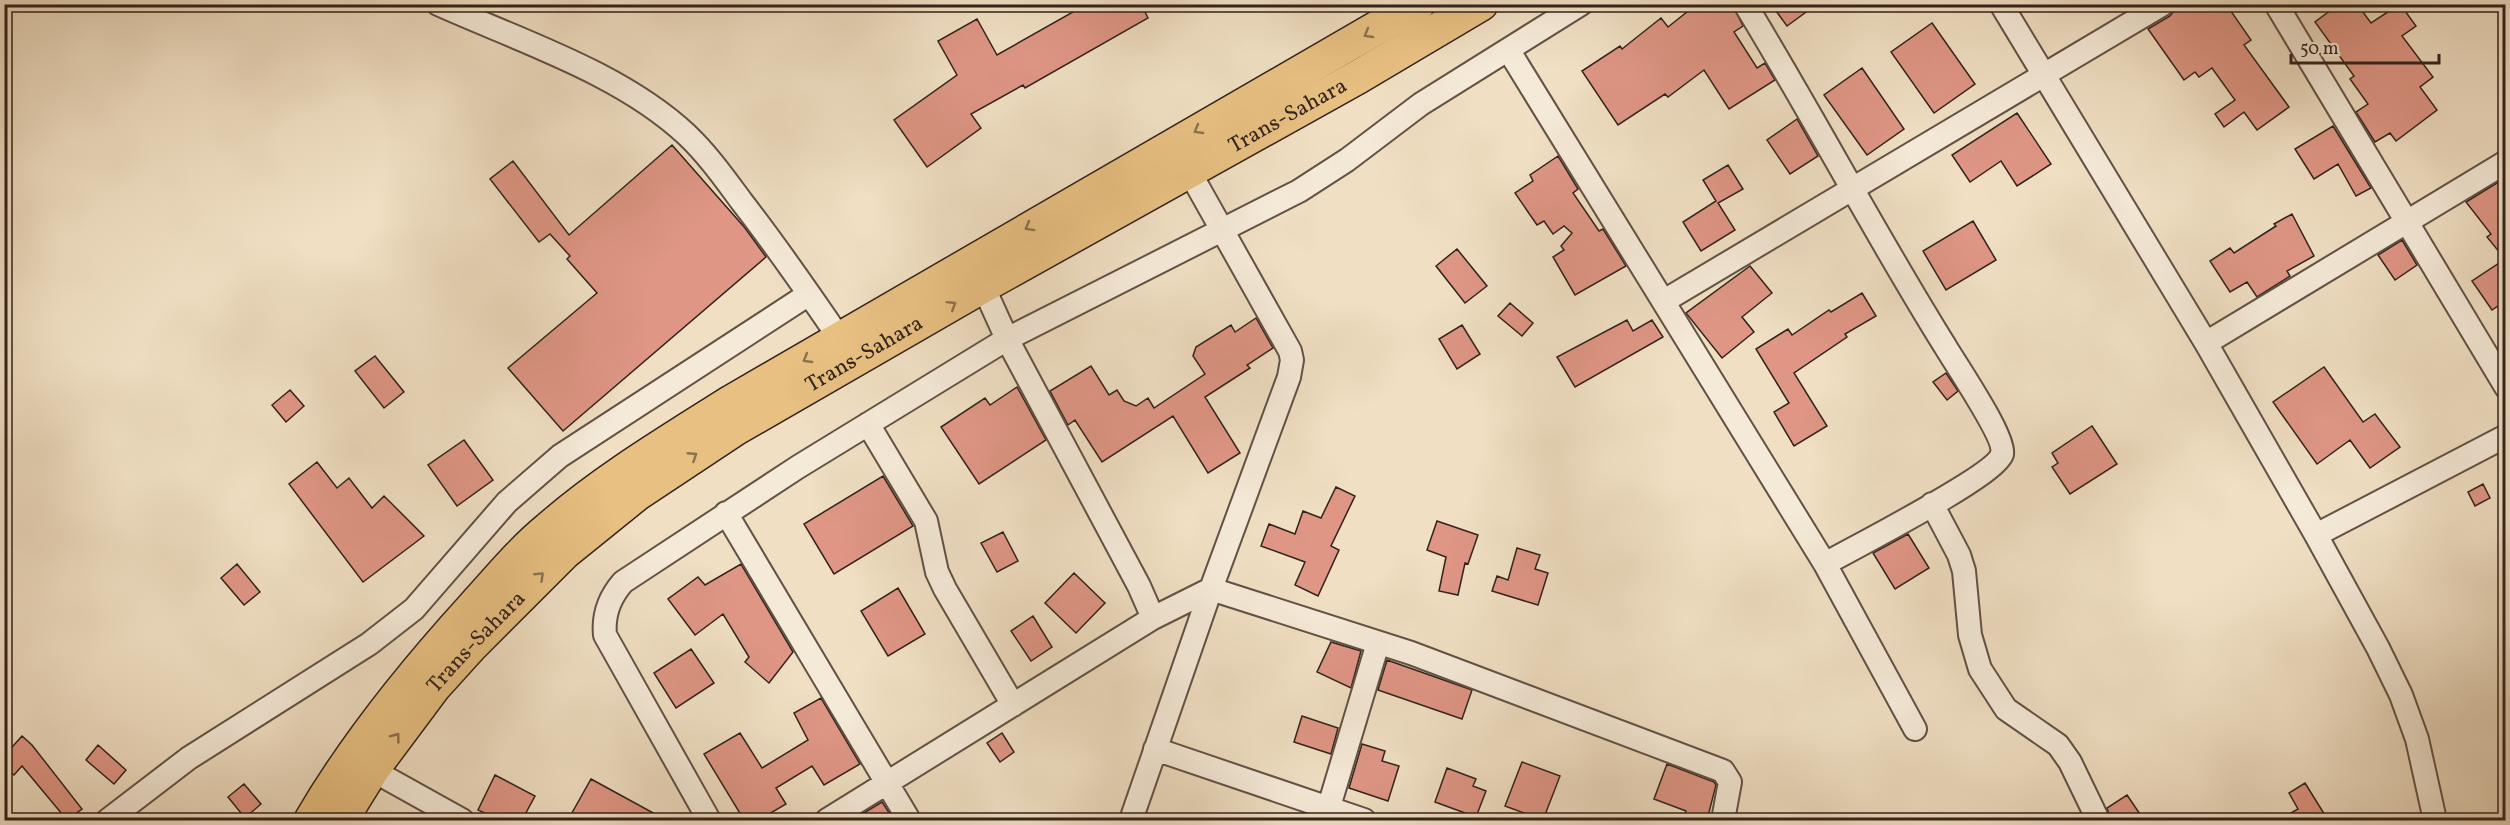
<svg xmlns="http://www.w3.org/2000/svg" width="2510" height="825" font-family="Vollkorn,serif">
  <rect width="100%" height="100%" fill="#f0dfc3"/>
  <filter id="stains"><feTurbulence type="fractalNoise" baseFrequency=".00333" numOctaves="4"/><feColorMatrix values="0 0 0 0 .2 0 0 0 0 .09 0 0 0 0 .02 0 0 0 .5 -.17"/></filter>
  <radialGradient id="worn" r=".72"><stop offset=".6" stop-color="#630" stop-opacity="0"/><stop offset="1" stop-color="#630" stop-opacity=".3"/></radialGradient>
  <path fill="#df9685" stroke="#32221b" stroke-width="1.5" d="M1087,4h54l7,14 -123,70 -2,-3 -52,29 10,14 -54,39 -33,-47 63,-45 -19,-34 39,-22 20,36z
    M1697,4h35l11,22 -9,6 23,36 8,-5 10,17 -46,29 -25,-39 -36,27 -3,-3 -47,31 -36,-54 38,-25 2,3 39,-31 7,9z
    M1771,4h46l-30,22z
    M2180,4h46l25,36 -7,5 45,62 -32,23 -13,-18 -20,15 -9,-13 20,-14 -23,-32 -13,9 -4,-5 -11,8 -36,-51 22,-13z
    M2339,4h18l14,19 29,-19 16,22 -14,10 31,41 -13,10 17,23 -41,31 -6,-8 -15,9 -19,-30 12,-8 -18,-25 4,-3 -39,-54z
    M1932,23l43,61 -41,29 -43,-61z
    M1862,68l42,61 -37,26 -43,-60z
    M2017,113l34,51 -34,22 -16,-25 -31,21 -18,-27z
    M1797,119l21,37 -28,18 -23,-34z
    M2333,126l38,62 -15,8 -18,-32 -24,15 -19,-30z
    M672,145l73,83 21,29 -203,174 -55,-63 89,-75 -30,-34 3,-3 -20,-22 -11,8 -49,-63 23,-18 56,74z
    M1558,156l20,33 -5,4 26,38 4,-2 23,37 -51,29 -22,-38 11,-7 -3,-4 11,-13 -8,-7 -11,8 -9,-13 -7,4 -22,-32 18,-12 -3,-6z
    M1728,165l15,24 -25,14 17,27 -34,21 -18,-29 33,-21 -13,-21z
    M2505,178v123l-13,9 -20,-29 33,-22 -18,-22 4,-3 -25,-32z
    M2292,214l22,42 -27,15 3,5 -33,21 -10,-15 -17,10 -20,-31 20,-13 4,5 42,-27 -2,-2z
    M1973,221l23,39 -50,30 -23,-39z
    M2402,240l15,25 -22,15 -17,-25z
    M1457,249l30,37 -22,17 -29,-37z
    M1750,266l22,27 -30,24 12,15 -32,26 -36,-45z
    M1862,293l14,23 -31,18 2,3 -53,36 33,53 -33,20 -20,-34 15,-9 -33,-54 32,-20 4,6 37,-25 2,2z
    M1510,303l23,20 -11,13 -24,-20z
    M1256,318l17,30 -26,17 3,3 -45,29 35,56 -32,20 -35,-57 -71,46 -27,-42 -7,5 -18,-34 41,-25 18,29 8,-5 7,11 12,5 12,-8 6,10 51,-34 -12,-18 3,-9 35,-22 4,7z
    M1627,320l6,11 19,-11 11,17 -88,50 -18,-30z
    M1462,325l18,29 -23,15 -18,-30z
    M375,356l29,36 -20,16 -29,-37z
    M2324,367l39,55 12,-8 25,33 -30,21 -20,-28 -33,24 -44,-62z
    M1946,373l12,18 -11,9 -14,-18z
    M1017,387l29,53 -67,44 -38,-57 44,-29 5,7z
    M290,390l14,16 -18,16 -14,-17z
    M2092,426l25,38 -47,30 -18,-27 6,-4 -6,-10z
    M464,440l29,40 -36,26 -29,-41z
    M317,462l20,26 12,-10 23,30 12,-12 40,40 -61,46 -74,-98z
    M883,476l30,50 -79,48 -30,-50z
    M2483,484l7,14 -15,8 -7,-14z
    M1336,487l19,9 -24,50 8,4 -21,46 -23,-11 10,-23 -44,-16 8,-22 26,10 8,-23 18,7z
    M1437,521l41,14 -10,29 -3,-1 -7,32 -19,-4 7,-34 -19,-7z
    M1003,532l15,29 -21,11 -16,-29z
    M1908,534l21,34 -34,21 -22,-36z
    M1517,548l23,7 -5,14 13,4 -10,32 -46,-14 5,-15 11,4z
    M237,564l23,28 -16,13 -23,-27z
    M741,564l52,88 -24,31 -24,-21 4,-5 -26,-43 -28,21 -27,-36 30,-22 7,8z
    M1074,573l31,30 -29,30 -31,-30z
    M898,588l27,46 -37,22 -27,-45z
    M1033,616l19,31 -21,14 -20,-30z
    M1331,642l30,9 -10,37 -34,-16z
    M691,649l23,34 -38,25 -22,-35z
    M1387,660l85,30 -10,29 -84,-29z
    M821,698l39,66 -36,21 -12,-19 -36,22 10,16 -27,16h-15l-40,-66 36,-21 22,35 46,-28 -14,-27z
    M1302,716l36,12 -7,26 -37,-12z
    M1002,733l12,19 -14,10 -13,-19z
    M22,736l10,9 50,64 -15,11 -45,-54 -8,9 -10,-8v-11z
    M1362,744l23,7 -3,10 17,5 -11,35 -39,-13z
    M98,745l28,25 -12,14 -28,-24z
    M1522,762l38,14 -17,44 -38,-14z
    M1667,764l47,18 2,3 -9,35h-25l4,-9 -32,-12z
    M1447,768l29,11 -3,7 13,5 -10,26 -41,-15z
    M495,775l40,21 -13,24h-23l-21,-10z
    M591,779l75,41h-98z
    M2305,783l23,37h-49l19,-11 -9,-16z
    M244,784l17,20 -16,14 -17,-21z
    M2127,795l17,25h-33l-4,-12z
    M882,802l12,18h-42z"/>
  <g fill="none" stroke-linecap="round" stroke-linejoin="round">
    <g stroke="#625145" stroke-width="26">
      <path id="street" d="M438,4c82,37 183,69 249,131 21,20 38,44 55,67 34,44 66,90 98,137
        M1745,4c69,113 130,230 200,342 10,17 61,92 57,108 -7,22 -149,94 -177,110
        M2001,4l205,339 110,192 62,113 23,47 16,44 18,81
        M2276,4l230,383
        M1509,51l316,513 90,165
        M1664,301l499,-297
        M2206,343l300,-181
        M868,424l58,97 11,51 8,17 68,116
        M1932,504l27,51 5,16 6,64 10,34 26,40 52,36 12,17 28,58
        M726,513l183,307
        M2316,535l190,-99
        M1153,618l58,-29 200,64 312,118 7,11 -7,38
        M1155,749l209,71
        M372,770l90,50
        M108,820l81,-62 180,-114 45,-35 93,-107 53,-46 249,-162
        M709,820l-104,-185c-2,-20 4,-37 18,-53l175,-115 209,-128 292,-148 48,-31 74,-56 160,-100
        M827,820l326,-202 -14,-32 -132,-247 -24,-53
        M1131,820l80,-231 78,-212 3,-17 -2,-9 -101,-180
        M1325,820l53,-177"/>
    </g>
    <g stroke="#32221b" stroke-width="36">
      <g id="highway">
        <path d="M311,820c45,-77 101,-146 161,-212 25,-27 48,-56 76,-79 56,-49 120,-87 183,-127l687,-398"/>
        <path id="s1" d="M341,820l31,-50 62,-83 38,-42 92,-92 73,-59 98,-65 248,-143 375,-209 123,-73"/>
      </g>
    </g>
    <use href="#street" stroke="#f5ead8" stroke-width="22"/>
    <use href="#highway" stroke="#e8c082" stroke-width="33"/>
  </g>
  <defs><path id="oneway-chevron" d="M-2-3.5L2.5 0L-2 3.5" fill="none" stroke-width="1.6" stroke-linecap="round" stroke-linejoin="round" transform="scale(1.5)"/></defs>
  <g stroke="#8d714e">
    <use href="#oneway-chevron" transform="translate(1368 34) rotate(150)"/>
    <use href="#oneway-chevron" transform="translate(1198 130) rotate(150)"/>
    <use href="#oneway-chevron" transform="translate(1029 227) rotate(150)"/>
    <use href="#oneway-chevron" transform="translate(952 305) rotate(-32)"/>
    <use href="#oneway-chevron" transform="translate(807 359) rotate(150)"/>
    <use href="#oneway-chevron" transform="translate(693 456) rotate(-33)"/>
    <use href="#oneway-chevron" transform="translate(540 576) rotate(-44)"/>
    <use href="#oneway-chevron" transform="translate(396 737) rotate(-53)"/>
  </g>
  <g text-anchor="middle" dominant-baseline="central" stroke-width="4.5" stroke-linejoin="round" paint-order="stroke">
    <g font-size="22" fill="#32221b" stroke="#f5ead8">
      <text stroke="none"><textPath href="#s1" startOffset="1196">Trans-Sahara</textPath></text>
      <text stroke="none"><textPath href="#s1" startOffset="710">Trans-Sahara</textPath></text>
      <text stroke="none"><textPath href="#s1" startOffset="224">Trans-Sahara</textPath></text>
    </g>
  </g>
  <rect width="2510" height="825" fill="none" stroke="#f0dfc3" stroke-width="24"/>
  <rect x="6" y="6" width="2498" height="813" fill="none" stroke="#32221b" stroke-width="3"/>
  <rect x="12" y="12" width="2486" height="801" fill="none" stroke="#32221b" stroke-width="1.5"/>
  <path d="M2291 54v9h148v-9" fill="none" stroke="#32221b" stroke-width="3"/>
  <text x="2300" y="54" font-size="18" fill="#32221b" stroke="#f5ead8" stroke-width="4.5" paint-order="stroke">50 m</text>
  <rect width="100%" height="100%" filter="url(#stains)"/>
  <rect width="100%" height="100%" fill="url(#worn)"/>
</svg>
